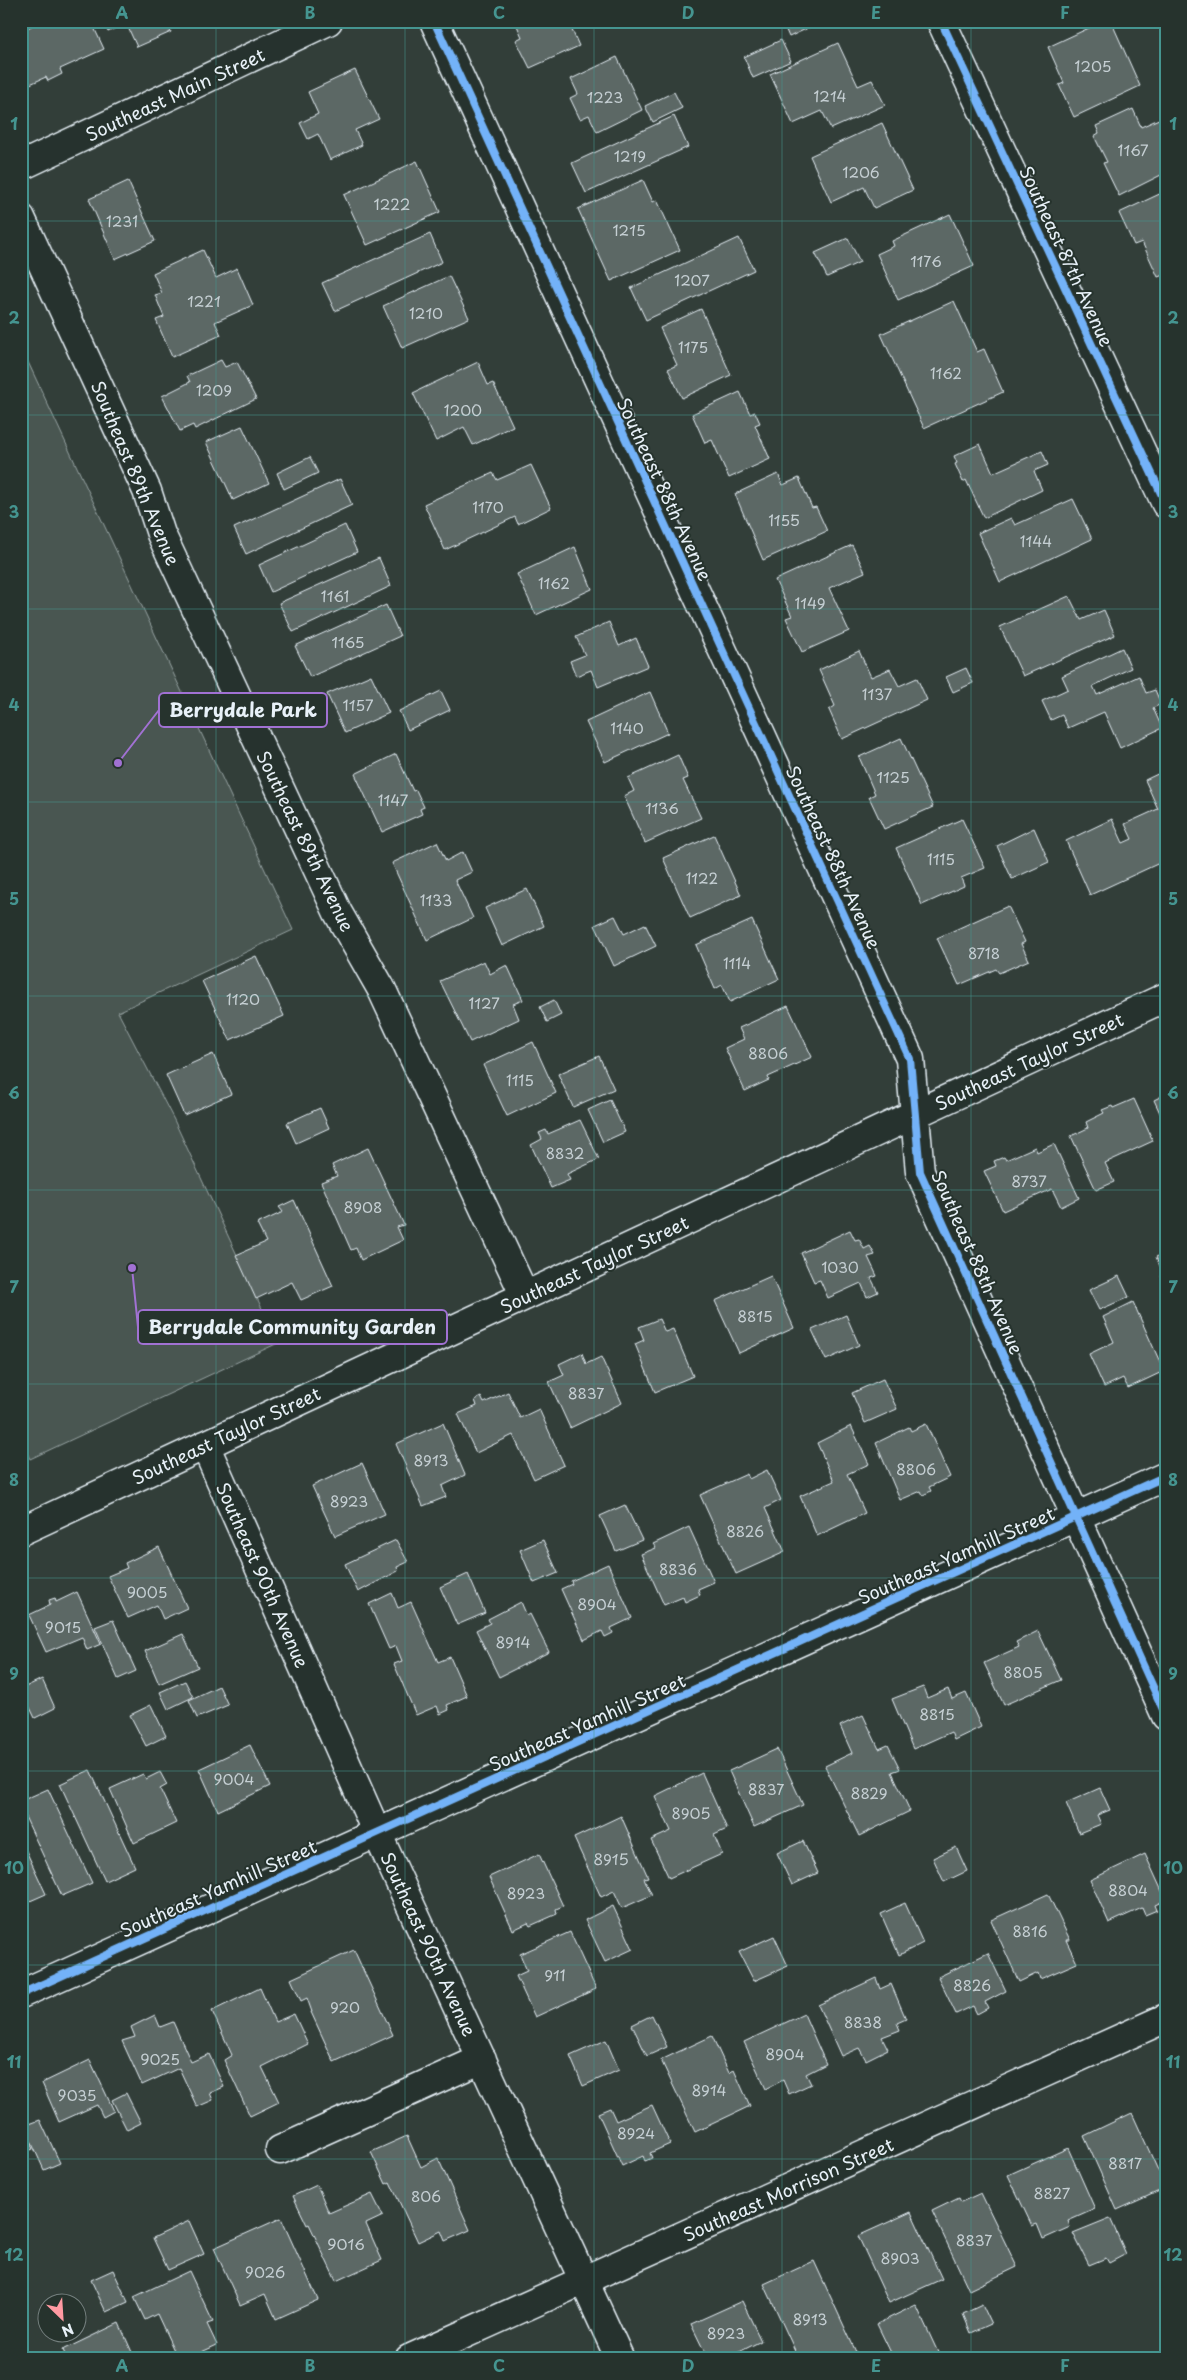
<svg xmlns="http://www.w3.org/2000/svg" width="1187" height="2380" font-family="'Playpen Sans',sans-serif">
  <rect width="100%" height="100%" fill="#323e39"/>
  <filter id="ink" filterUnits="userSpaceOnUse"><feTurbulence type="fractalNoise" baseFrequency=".02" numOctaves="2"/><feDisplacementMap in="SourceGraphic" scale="10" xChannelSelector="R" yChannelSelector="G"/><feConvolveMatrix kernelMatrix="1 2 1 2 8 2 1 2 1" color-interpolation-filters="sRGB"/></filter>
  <g filter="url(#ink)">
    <path fill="#495651" stroke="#98a4a4" d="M21,347l272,583 -175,82 56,108 104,223 -248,116 -9,-19z"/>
    <path fill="#5c6865" stroke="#e8f1f8" d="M42,21h49l13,28 -44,20 2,5 -14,7 -2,-4 -16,7 -9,-19v-34z
      M103,21h63l5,11 -34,15 -11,-24 -18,9z
      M515,21h53l11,25 -49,22 -14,-28 6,-3z
      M782,21h50l-8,4 -1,-4 -34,16z
      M1104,21h7l29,65 -66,31 -15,-32 5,-2 -16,-36z
      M781,40l10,21 -38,17 -9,-21z
      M838,43l20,43 14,-6 13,25 -54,24 -9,-18 -29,13 -23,-50z
      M617,57l25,53 -45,22 -8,-17 -9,4 -10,-21 8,-4 -7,-15z
      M355,70l24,49 -24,11 7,15 -32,15 -12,-26 -10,5 -8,-16 18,-9 -10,-22z
      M674,92l8,16 -29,14 -8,-16z
      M1133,109l8,18 20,-9 5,10 -1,45 -46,23 -16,-33 4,-1 -13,-26 5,-3 -3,-7z
      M674,116l14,31 -102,46 -14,-30z
      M882,123l31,67 -39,18 -10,-21 -33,15 -21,-46z
      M417,161l23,51 -73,33 -23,-50z
      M643,180l10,22 4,-2 23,50 -69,31 -33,-72z
      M128,181l27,60 -40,18 -26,-60z
      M1166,191v83l-8,3 -16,-35 -8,3 -15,-32z
      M950,214l24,52 -76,34 -21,-46 17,-8 -2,-5z
      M430,234l12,28 -107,49 -13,-28z
      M739,238l15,32 -108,50 -15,-32z
      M848,238l12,24 -33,15 -12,-24z
      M203,250l13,28 21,-10 16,37 -38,17 6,13 -49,22 -16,-37 8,-3 -9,-22 7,-2 -9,-20z
      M449,276l20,42 -67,30 -19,-42z
      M954,301l23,51 7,-3 19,43 -79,36 -43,-94z
      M701,309l30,66 -49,23 -14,-29 9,-4 -17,-37z
      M221,360l4,7 12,-5 19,37 -61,30 -2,-4 -13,6 -18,-35 28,-14 -3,-6z
      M478,362l10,23 5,-2 20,43 -40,19 -9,-18 -28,14 -23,-48z
      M740,392l10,22 5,-2 5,11 -5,2 15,34 -41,19 -17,-38 -7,3 -13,-29z
      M242,426l27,57 -36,17 -27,-58z
      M980,444l13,29 49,-22 6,14 -14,6 8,19 -58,28 -18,-38 -3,2 -8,-18 2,-1 -3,-7z
      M310,457l8,16 -34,16 -7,-16z
      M531,465l20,43 -33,16 -3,-7 -70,33 -21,-46 69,-31 4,7z
      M778,474l5,11 16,-7 13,30 4,-1 11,24 -64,29 -28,-66z
      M340,479l12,26 -106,49 -12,-26z
      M1073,499l19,40 -92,43 -22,-49 33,-15 4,7z
      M345,525l12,27 -86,40 -12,-27z
      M852,545l13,27 -36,16 20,43 -47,21 -16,-34 6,-2 -17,-36z
      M575,547l17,42 -56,26 -19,-41z
      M379,558l12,28 -98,46 -14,-29z
      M1069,596l12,24 23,-10 11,25 -92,41 -23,-49z
      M386,605l14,31 -90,41 -15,-31z
      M609,622l10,24 17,-8 12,28 -50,21 -7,-17 -15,6 -6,-15 15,-6 -9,-18z
      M1122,648l9,20 -38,18 4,9 42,-19 7,17 9,-3 6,14 -8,4 9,20 -42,20 -16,-36 -36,16 -6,-13 -11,5 -9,-19 26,-12 -6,-13z
      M859,651l12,26 19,-8 9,17 18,-8 10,22 -85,39 -13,-29 6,-4 -16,-36z
      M966,668l7,15 -20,9 -7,-15z
      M371,675l18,38 -44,20 -18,-39z
      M441,691l9,19 -42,20 -9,-19z
      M650,692l18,41 -63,29 -19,-40z
      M901,738l32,69 -49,22 -15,-32 6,-3 -16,-37z
      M396,754l17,37 3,-1 8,17 -4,2 2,5 -40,18 -27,-58z
      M678,755l10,23 -5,2 18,38 -56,25 -21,-47 10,-5 -6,-13z
      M1166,770v90l-76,35 -24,-54 46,-22 11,24 9,-4 -7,-15 33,-15 -13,-29z
      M962,819l23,49 -24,10 3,8 -42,19 -26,-57z
      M1034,828l15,34 -37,17 -15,-33z
      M714,835l27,60 -51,23 -27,-60z
      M437,842l9,19 17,-9 9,20 -17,8 18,38 -46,22 -35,-77z
      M527,889l17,37 -42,20 -17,-38z
      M1008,906l17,36 -4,2 8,16 -30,13 -3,-4 -37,16 -22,-47z
      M615,916l9,18 21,-10 11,22 -42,20 -19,-41z
      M752,920l27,59 -49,23 -8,-17 -7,4 -19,-44z
      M256,956l28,60 -54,24 -28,-59z
      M484,961l6,13 17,-9 16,35 -10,4 6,15 -49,23 -30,-61z
      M554,1000l7,15 -14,7 -7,-15z
      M788,1006l24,51 -44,20 1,3 -24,11 -20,-43 19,-9 -5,-11z
      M533,1042l23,51 -49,23 -24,-51z
      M213,1054l18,40 -47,21 -18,-40z
      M599,1056l15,33 -41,18 -15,-33z
      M1166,1094v32l-12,-26z
      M1134,1099l19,42 -48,22 9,19 -18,8 -25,-54 17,-8 -2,-6 18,-9 -2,-3 10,-4 1,2z
      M610,1100l15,32 -22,10 -15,-32z
      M320,1108l9,20 -33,15 -9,-20z
      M580,1120l19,39 -32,15 3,6 -19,8 -20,-43 11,-6 -3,-6 7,-3 2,4z
      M1054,1144l25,54 -18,9 -9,-18 -49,22 -19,-40 12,-5 -2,-5 10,-4 2,3 29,-13 2,5z
      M368,1148l36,77 -7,2 6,13 -42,20 -5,-12 -5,2 -30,-68 16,-6 -5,-11z
      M294,1200l39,86 -32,14 -9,-18 -36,17 -20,-44 30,-13 -9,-18 26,-12 -4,-5z
      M850,1230l5,10 4,-1 5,10 6,-3 5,9 -7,2 9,19 -6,2 7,14 -11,5 -6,-14 -33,15 -8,-18 -6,2 -13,-29z
      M1166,1252v36l-5,-12 3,-1 -8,-18z
      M771,1276l23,52 -55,25 -24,-52z
      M1119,1276l10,21 -30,13 -10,-20z
      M1133,1302l31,69 -36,17 -5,-10 -19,9 -15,-33 25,-12 -11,-25z
      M846,1315l13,30 -33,15 -14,-30z
      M659,1319l6,13 8,-3 20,47 -38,16 -20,-48 9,-4 -5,-13z
      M582,1353l4,11 15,-7 21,46 -52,25 -21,-46 15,-7 -5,-11z
      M883,1379l14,30 -32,14 -13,-30z
      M508,1392l12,26 19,-9 25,56 -30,14 -21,-44 -37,18 -18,-39 19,-8 -2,-6 6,-3 3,6z
      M443,1423l22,52 -23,11 4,11 -23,9 -27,-62z
      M926,1424l24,53 -21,10 2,4 -8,4 -2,-4 -21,9 -24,-57 33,-16 2,4z
      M851,1426l18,38 -22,10 18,39 -48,23 -17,-40 34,-15 -17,-38z
      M362,1463l23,51 -50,22 -23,-50z
      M767,1470l14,30 -16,8 20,44 -49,22 -36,-79 47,-21 2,5z
      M625,1505l17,35 -26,11 -16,-35z
      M689,1527l25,55 -16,7 2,6 -15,7 -2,-5 -19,8 -23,-51 15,-6 -3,-4z
      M396,1540l12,22 -11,5 1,4 -40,21 -13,-28z
      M543,1540l15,33 -24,10 -14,-33z
      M159,1547l28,61 -24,11 -6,-14 -29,13 -20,-42 19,-8 -2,-5z
      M608,1564l24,54 -21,10 2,5 -8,4 -3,-6 -18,9 -23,-51 11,-5 -1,-3z
      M468,1574l17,39 -28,12 -17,-38z
      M77,1592l24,52 -14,6 -5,-13 -36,15 -17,-37 21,-10 -1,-5 6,-2 1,4z
      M392,1593l6,15 13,-6 27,60 12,-5 17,39 -20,9 2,5 -9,4 -3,-8 -21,9 -22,-51 8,-3 -6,-15 -7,3 -20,-45z
      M521,1602l6,14 3,-2 19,38 -50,25 -23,-47 14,-7 -2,-4z
      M113,1620l23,51 -18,8 -23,-52z
      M1038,1631l23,49 -57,25 -20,-42 35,-16 -3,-5z
      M183,1634l15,33 -39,17 -14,-33z
      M42,1679l13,29 -20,10 -14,-29z
      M185,1681l8,16 -25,12 -8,-17z
      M219,1686l9,19 -31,13 -8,-18z
      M923,1687l4,11 21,-9 4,10 14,-6 15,34 -27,13 -3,-8 -38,17 -21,-50z
      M151,1705l15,31 -20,10 -16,-31z
      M863,1715l16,34 9,-4 12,24 -8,3 18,39 -51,25 -34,-70 27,-13 -12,-27z
      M250,1745l20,41 -52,25 -19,-42z
      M777,1749l26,56 -49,22 -25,-56z
      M90,1770l45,97 -30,14 -45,-97z
      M160,1772l7,13 -7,4 16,34 -42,20 -24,-54 33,-15 3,5z
      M702,1773l25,56 -13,6 8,19 -53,24 -18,-38 20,-9 -16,-35z
      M1100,1788l10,22 -13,5 4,9 -22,9 -13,-30z
      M48,1789l44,94 -30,13 -41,-88v-7z
      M621,1816l27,61 -4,1 8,17 -30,13 -8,-17 -13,6 -27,-59z
      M21,1840l25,54 -25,11z
      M803,1841l15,32 -26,12 -15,-32z
      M956,1847l11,24 -23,11 -11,-24z
      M539,1854l24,52 -7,3 1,5 -27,12 -2,-3 -15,7 -24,-53z
      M1145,1854l21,46 -11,5 2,5 -12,5 -3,-7 -33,15 -19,-43z
      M1048,1894l22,46h-4l11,23 -37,16 -2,-6 -19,9 -28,-62z
      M905,1903l18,40 -24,12 -18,-41z
      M613,1906l20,43 -28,13 -20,-42z
      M570,1932l26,57 -61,28 -19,-41 11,-5 -7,-17z
      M774,1936l14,30 -34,15 -15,-29z
      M354,1950l39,85 -59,27 -23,-50h1l-5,-14 -6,3 -10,-22z
      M988,1953l18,38 -21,11 3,6 -11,6 -4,-8 -17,8 -18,-37z
      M876,1978l4,11 11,-5 15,35 -9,4 3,7 -18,7 6,12 -22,11 -7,-12 -18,8 -23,-51z
      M260,1988l15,34 19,-8 14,30 -46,23 17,35 -29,14 -26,-56 8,-5 -20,-44z
      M804,2014l22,50 -20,10 5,10 -22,10 -6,-14 -17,9 -22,-47z
      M155,2015l5,12 13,-5 18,40 18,-8 15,33 -14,6 3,7 -16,7 -18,-39 -37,17 -20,-44 13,-4 -4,-10z
      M652,2015l15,32 -20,9 -15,-31z
      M712,2036l17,37 5,-3 16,36 -55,26 -34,-72z
      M606,2040l13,30 -36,16 -13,-30z
      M90,2060l24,51 -11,6 -6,-12 -38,17 -17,-39z
      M126,2093l15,30 -14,7 -15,-30z
      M652,2105l18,39 -20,9 2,5 -7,3 -2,-5 -21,10 -24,-53 12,-5 6,13z
      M1132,2113l34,75 -49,22 -33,-74z
      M40,2120l20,43 -16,7 -20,-44z
      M21,2125l12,24 -12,5z
      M407,2136l14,31 17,-9 32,72 -25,11 -4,-10 -23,11 -28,-60 -4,2 -15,-32z
      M1068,2148l27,61 -27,12 2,6 -27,12 -6,-15 -5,2 -24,-51z
      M317,2185l12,28 43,-19 11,22 -17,8 16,36 -46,21 -27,-57 -2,1 -14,-29z
      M981,2193l36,74 -48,23 -37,-79 27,-13 2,4z
      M911,2212l31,67 -53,24 -31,-67z
      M281,2218l37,82 -42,19 -11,-25 -25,11 -26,-57z
      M1110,2218l16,36 -17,9 -3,-5 -17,7 -16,-32z
      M189,2221l15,33 -36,16 -15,-32z
      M814,2261l42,91 -15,7h-42l-35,-75z
      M113,2270l15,32 -22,10 -15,-32z
      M189,2271l24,51 -6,2 10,21 -31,14h-8l-21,-45 -12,6 -11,-23z
      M742,2301l19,40 -36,18h-17l-17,-35z
      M916,2305l25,54h-47l-17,-35z
      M982,2305l9,19 -20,9 -8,-19z
      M119,2323l16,36h-68l-4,-9z"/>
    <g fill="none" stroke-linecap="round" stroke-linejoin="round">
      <g stroke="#e8f1f8" stroke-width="31">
        <path id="minor" d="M434,21l476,1038 10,113 246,544
          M941,21l225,483
          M21,166l307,-145
          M21,218l126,273 14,43 177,379 44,77 143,306
          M205,1445l172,388 243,526
          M21,1531l1145,-534
          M21,1994l1145,-518
          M280,2150l202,-91
          M409,2359l757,-341"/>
      </g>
      <use href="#minor" stroke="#26332d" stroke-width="28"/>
      <g stroke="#26332d" stroke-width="11">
        <path id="cycleway" d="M434,21l476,1038 10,113 246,544
          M941,21l225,483
          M21,1994l1145,-518"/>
      </g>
      <use href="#cycleway" stroke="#73b2f8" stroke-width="8"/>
    </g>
  </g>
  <path fill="none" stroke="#459590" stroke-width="1" stroke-opacity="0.55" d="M216,21v2338M405,21v2338M594,21v2338M782,21v2338M971,21v2338M21,221h1145M21,415h1145M21,609h1145M21,802h1145M21,996h1145M21,1190h1145M21,1384h1145M21,1578h1145M21,1771h1145M21,1965h1145M21,2159h1145"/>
  <g text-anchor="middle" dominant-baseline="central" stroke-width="4" stroke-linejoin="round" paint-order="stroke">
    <g font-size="15" fill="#c5cfd3">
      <text x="1093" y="65">1205</text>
      <text x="830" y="95">1214</text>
      <text x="605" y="96">1223</text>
      <text x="1133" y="149">1167</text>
      <text x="630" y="155">1219</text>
      <text x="861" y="171">1206</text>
      <text x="392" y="203">1222</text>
      <text x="122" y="220">1231</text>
      <text x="629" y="229">1215</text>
      <text x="926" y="260">1176</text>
      <text x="692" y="279">1207</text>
      <text x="204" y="300">1221</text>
      <text x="426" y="312">1210</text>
      <text x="693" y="346">1175</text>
      <text x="946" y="372">1162</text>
      <text x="214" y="389">1209</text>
      <text x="463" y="409">1200</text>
      <text x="488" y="506">1170</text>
      <text x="784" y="519">1155</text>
      <text x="1036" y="540">1144</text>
      <text x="554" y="582">1162</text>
      <text x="335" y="595">1161</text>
      <text x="810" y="602">1149</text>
      <text x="348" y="641">1165</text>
      <text x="877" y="693">1137</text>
      <text x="358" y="704">1157</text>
      <text x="627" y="727">1140</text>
      <text x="893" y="776">1125</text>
      <text x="393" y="799">1147</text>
      <text x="662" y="807">1136</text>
      <text x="941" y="858">1115</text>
      <text x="702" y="877">1122</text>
      <text x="436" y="899">1133</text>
      <text x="984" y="952">8718</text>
      <text x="737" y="962">1114</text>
      <text x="243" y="998">1120</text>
      <text x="484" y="1002">1127</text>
      <text x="768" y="1052">8806</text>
      <text x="520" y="1079">1115</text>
      <text x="565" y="1152">8832</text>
      <text x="1029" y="1180">8737</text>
      <text x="363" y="1206">8908</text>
      <text x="840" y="1266">1030</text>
      <text x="755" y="1315">8815</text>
      <text x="586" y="1392">8837</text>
      <text x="431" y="1459">8913</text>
      <text x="916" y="1468">8806</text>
      <text x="349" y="1500">8923</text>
      <text x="745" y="1530">8826</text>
      <text x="678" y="1568">8836</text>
      <text x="147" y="1591">9005</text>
      <text x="597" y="1603">8904</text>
      <text x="63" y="1626">9015</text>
      <text x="513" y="1641">8914</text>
      <text x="1023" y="1671">8805</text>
      <text x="937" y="1713">8815</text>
      <text x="234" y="1778">9004</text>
      <text x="766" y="1788">8837</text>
      <text x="869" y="1792">8829</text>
      <text x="691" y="1812">8905</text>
      <text x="611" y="1858">8915</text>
      <text x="1128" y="1889">8804</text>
      <text x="526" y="1892">8923</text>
      <text x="1030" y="1930">8816</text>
      <text x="555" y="1974">911</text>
      <text x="972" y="1984">8826</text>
      <text x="345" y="2006">920</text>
      <text x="863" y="2021">8838</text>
      <text x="785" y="2053">8904</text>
      <text x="160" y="2058">9025</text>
      <text x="709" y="2089">8914</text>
      <text x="77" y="2094">9035</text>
      <text x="636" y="2132">8924</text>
      <text x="1125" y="2162">8817</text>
      <text x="1052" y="2192">8827</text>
      <text x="426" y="2195">806</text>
      <text x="974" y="2239">8837</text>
      <text x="346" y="2243">9016</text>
      <text x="900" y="2257">8903</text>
      <text x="265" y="2271">9026</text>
      <text x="810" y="2318">8913</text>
      <text x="726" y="2332">8923</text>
    </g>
    <g font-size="18" fill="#e8f1f8" stroke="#26332d">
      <text transform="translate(175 94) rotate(-25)">Southeast Main Street</text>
      <text transform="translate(1067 256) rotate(65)">Southeast 87th Avenue</text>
      <text transform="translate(136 473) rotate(67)">Southeast 89th Avenue</text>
      <text transform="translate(665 489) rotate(65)">Southeast 88th Avenue</text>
      <text transform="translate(306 841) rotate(64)">Southeast 89th Avenue</text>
      <text transform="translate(834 857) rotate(65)">Southeast 88th Avenue</text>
      <text transform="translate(1029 1061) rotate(-25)">Southeast Taylor Street</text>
      <text transform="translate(978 1262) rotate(66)">Southeast 88th Avenue</text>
      <text transform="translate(594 1264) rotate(-25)">Southeast Taylor Street</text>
      <text transform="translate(226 1435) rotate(-25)">Southeast Taylor Street</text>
      <text transform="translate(956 1555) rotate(-24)">Southeast Yamhill Street</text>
      <text transform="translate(263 1575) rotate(66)">Southeast 90th Avenue</text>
      <text transform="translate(587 1722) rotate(-24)">Southeast Yamhill Street</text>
      <text transform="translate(218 1888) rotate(-24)">Southeast Yamhill Street</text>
      <text transform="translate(429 1944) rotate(65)">Southeast 90th Avenue</text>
      <text transform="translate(788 2189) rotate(-24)">Southeast Morrison Street</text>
    </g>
  </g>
  <path fill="none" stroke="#a171d3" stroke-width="2" d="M118 763L159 710M132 1268L138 1327"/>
  <g fill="#a171d3" stroke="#26332d" stroke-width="2">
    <circle cx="118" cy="763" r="5"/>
    <circle cx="132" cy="1268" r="5"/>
  </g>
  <g fill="#26332d" stroke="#a171d3" stroke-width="2">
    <rect x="159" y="693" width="168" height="34" rx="5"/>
    <rect x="138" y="1310" width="309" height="34" rx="5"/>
  </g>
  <g font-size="19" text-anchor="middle" font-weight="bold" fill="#e8f1f8">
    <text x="243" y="717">Berrydale Park</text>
    <text x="292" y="1334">Berrydale Community Garden</text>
  </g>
  <rect width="1187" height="2380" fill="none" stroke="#26332d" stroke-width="55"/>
  <g transform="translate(62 2318) rotate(155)"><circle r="24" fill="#26332d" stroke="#747f7e"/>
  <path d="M0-4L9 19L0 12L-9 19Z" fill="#ff9aa2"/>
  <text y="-8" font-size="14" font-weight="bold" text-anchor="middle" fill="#e8f1f8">N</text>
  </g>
  <rect x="28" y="28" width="1132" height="2324" fill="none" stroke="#459590" stroke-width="2"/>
  <g font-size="16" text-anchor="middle" font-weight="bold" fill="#459590">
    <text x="122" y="19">A</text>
    <text x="310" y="19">B</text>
    <text x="499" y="19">C</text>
    <text x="688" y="19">D</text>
    <text x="876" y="19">E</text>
    <text x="1065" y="19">F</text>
    <text x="14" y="130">1</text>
    <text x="1173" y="130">1</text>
    <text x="14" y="324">2</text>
    <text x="1173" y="324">2</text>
    <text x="14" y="518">3</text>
    <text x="1173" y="518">3</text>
    <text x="14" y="711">4</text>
    <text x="1173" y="711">4</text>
    <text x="14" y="905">5</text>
    <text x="1173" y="905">5</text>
    <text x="14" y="1099">6</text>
    <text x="1173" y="1099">6</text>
    <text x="14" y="1293">7</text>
    <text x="1173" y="1293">7</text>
    <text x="14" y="1486">8</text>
    <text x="1173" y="1486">8</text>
    <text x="14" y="1680">9</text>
    <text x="1173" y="1680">9</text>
    <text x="14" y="1874">10</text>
    <text x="1173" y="1874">10</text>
    <text x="14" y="2068">11</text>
    <text x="1173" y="2068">11</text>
    <text x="14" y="2261">12</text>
    <text x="1173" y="2261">12</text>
    <text x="122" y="2372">A</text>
    <text x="310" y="2372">B</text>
    <text x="499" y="2372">C</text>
    <text x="688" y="2372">D</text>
    <text x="876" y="2372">E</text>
    <text x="1065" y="2372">F</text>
  </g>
</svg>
